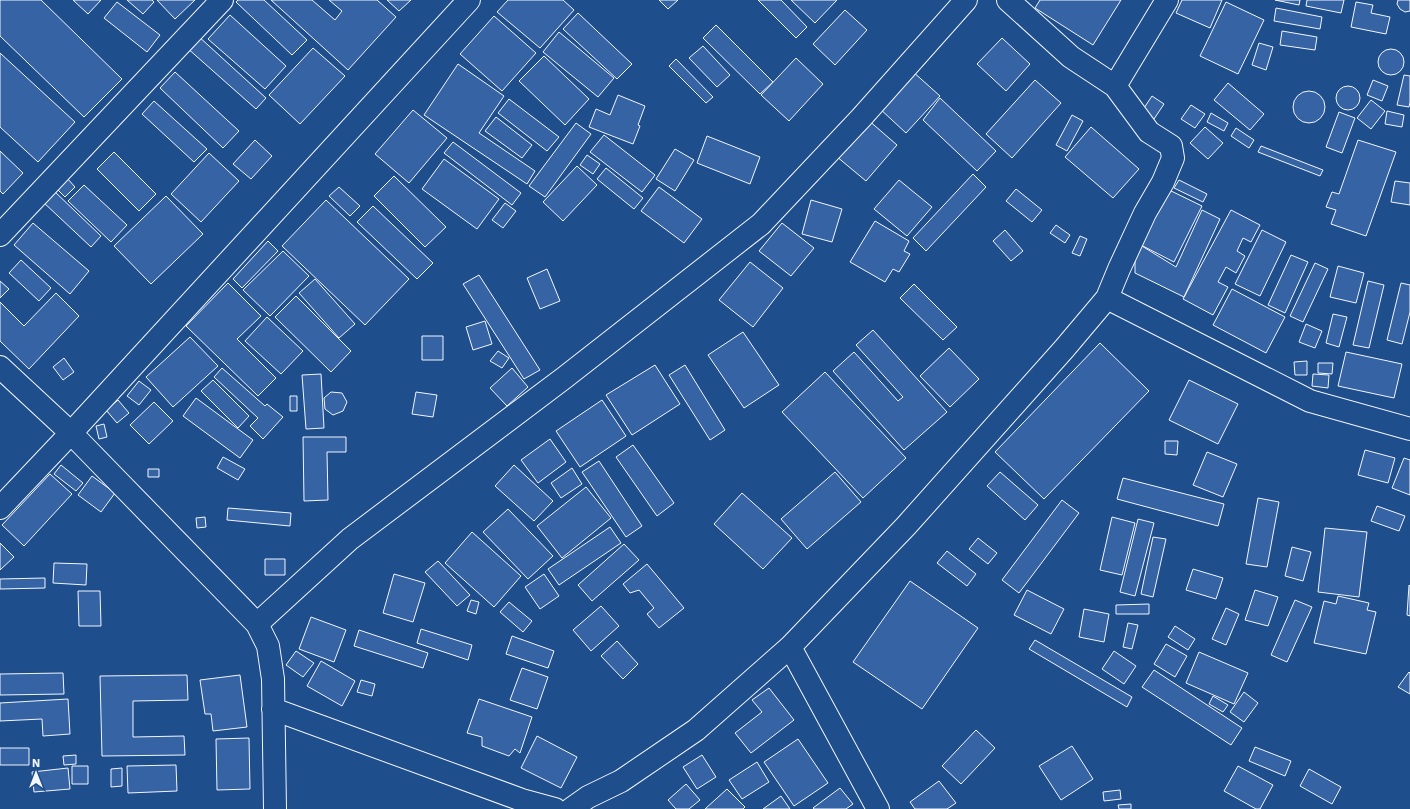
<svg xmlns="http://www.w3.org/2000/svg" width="1410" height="809" font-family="'Work Sans',sans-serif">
  <rect width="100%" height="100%" fill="#1f4e8c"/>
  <path fill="#3563a3" stroke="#f2f6ff" d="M0,0h41l81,79 -38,38 -84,-81z
    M73,0h28l-13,14z
    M127,0h25l2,2 -11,12z
    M157,0h38l-20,19z
    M238,0h26l43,40 -15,15 -56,-53z
    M271,0h41l23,20 7,-9 -13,-11h48l19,17 -48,53z
    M387,0h24l-12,11z
    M508,0h55l11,10 -34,38 -43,-36z
    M659,0h19l-10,9z
    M758,0h23l26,27 -11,11z
    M791,0h46l-22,23z
    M1040,0h81l-28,45 -58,-37z
    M1182,0h40l-12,28 -34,-15z
    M1275,0h25l-1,5z
    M1307,0h37l-3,13 -35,-7z
    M1398,0h12v11l-5,1 -5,-3 -3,-5z
    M117,2l43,33 -13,17 -43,-34z
    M1226,2l38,18 -26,54 -38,-18z
    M1356,2l17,3 -2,8 19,4 -4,17 -35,-7z
    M1276,8l46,9 -2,12 -46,-8z
    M845,10l22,20 -32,35 -22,-21z
    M578,13l54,51 -15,15 -54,-50z
    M230,15l56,51 -21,23 -57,-50z
    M494,16l42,37 -34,38 -42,-37z
    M716,25l57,57 -13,12 -57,-56z
    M1282,31l35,6 -2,13 -35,-5z
    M559,32l55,46 -16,19 -55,-45z
    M197,35l69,63 -10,11 -70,-62z
    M1002,38l28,26 -24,27 -29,-27z
    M1259,43l14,4 -7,23 -14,-5z
    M703,46l27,29 -13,12 -28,-29z
    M313,48l32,28 -45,48 -31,-29z
    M1378 62a13 13 0 1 1 26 0a13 13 0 1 1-26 0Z
    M0,53l75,69 -37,40 -38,-35z
    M544,56l45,43 -24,26 -46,-44z
    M796,58l27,26 -34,37 -28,-26z
    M676,59l37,38 -7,6 -37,-37z
    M458,64l46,32 -25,37 56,38 -8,13 -103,-69z
    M911,70l29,26 -34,37 -28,-26z
    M175,72l64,59 -16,17 -63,-60z
    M1404,75l6,1v26l-1,5 -12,-2z
    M1035,80l26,23 -49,55 -26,-24z
    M1373,80l15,6 -6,15 -15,-6z
    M1228,83l36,31 -14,16 -36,-30z
    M1336 98a12 12 0 1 1 24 0a12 12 0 1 1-24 0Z
    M1293 107a16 16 0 1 1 32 0a16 16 0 1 1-32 0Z
    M618,95l27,11 -7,19 2,1 -7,18 -44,-17 7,-18 14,6z
    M1152,96l12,8 -10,15 -12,-8z
    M940,98l56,53 -19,20 -54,-51z
    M509,99l50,38 -12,14 -49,-38z
    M1371,100l14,11 -14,18 -14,-11z
    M154,101l53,48 -13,13 -52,-48z
    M1191,105l14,9 -10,14 -14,-9z
    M413,110l34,28 -38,45 -34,-29z
    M1387,111l17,4 -2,12 -17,-3z
    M1339,112l16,6 -13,35 -16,-6z
    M1211,113l17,10 -4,8 -17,-9z
    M1072,115l11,6 -16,30 -11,-6z
    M496,117l36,28 -10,13 -37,-27z
    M867,119l30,26 -31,36 -30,-25z
    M576,123l15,11 -46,63 -16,-11z
    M1091,127l48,42 -26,29 -48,-41z
    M1205,127l18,16 -15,16 -18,-16z
    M1236,128l18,12 -5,8 -18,-12z
    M604,135l51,40 -13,17 -52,-40z
    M707,136l53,21 -10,27 -53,-21z
    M255,140l17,16 -21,23 -18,-15z
    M1358,140l38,12 -30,84 -35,-12 5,-14 -10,-3 6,-15 7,2z
    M453,142l68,51 -9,12 -68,-52z
    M1261,146l62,24 -3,6 -62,-24z
    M675,149l19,11 -19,31 -19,-12z
    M0,151l23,22 -20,21 -3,-3z
    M114,152l42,42 -17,17 -42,-42z
    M209,153l30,28 -38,41 -30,-28z
    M587,155l13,9 -7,10 -13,-9z
    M444,159l55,40 -22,30 -55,-40z
    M577,166l20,19 -34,36 -20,-19z
    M606,168l37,30 -9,11 -37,-30z
    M973,174l13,13 -60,64 -13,-13z
    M394,176l52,51 -21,20 -51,-51z
    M66,177l9,10 -10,10 -10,-10z
    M899,180l33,27 -25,29 -33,-27z
    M1179,180l28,14 -4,8 -29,-14z
    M1395,181l15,2v22l-19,-3z
    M84,185l43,40 -16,17 -43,-41z
    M339,187l21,19 -10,10 -21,-20z
    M659,187l43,32 -18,24 -43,-32z
    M1165,188l37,18 -28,56 -37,-19z
    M1016,189l26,21 -10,12 -26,-21z
    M53,190l48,46 -10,11 -49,-46z
    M166,196l37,38 -52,50 -37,-38z
    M326,200l83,79 -44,46 -83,-79z
    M811,200l31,9 -10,33 -30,-8z
    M505,203l11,8 -13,17 -11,-8z
    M373,206l60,57 -16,16 -60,-57z
    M1202,210l18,9 -36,78 -49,-24v-18l2,-12 39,24z
    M1231,210l29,15 -9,17 -8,-4 -6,13 8,5 -9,17 -10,-6 -8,15 10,5 -15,28 -30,-16z
    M875,221l34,20 -5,10 6,3 -11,18 -6,-3 -8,13 -35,-20z
    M33,223l56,48 -19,23 -56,-49z
    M782,223l32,25 -23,28 -32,-25z
    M1056,225l14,10 -5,8 -15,-10z
    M1005,230l18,21 -12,10 -18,-20z
    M1262,230l24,12 -26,54 -25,-12z
    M1080,236l7,3 -7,17 -8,-3z
    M268,241l10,10 -36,37 -9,-9z
    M283,251l26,25 -39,40 -27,-26z
    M1291,255l17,7 -23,51 -17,-8z
    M21,260l30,28 -12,13 -30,-28z
    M750,262l33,26 -30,39 -34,-27z
    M1315,263l13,6 -25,53 -13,-6z
    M1338,266l26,7 -8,30 -26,-6z
    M547,269l13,32 -20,8 -13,-31z
    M479,275l61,95 -16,9 -61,-95z
    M315,279l40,45 -16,14 -40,-45z
    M0,281l9,8 -9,9z
    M1368,281l16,4 -15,63 -16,-3z
    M228,283l33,33 -24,23 39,39 -18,18 -72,-70z
    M1401,283l9,2v27l-8,32 -15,-4z
    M914,284l43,43 -14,13 -43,-42z
    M1232,289l53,28 -19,36 -53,-28z
    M56,293l23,23 -50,53 -29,-28v-39l24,24z
    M296,296l55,55 -20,21 -56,-55z
    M1333,314l14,3 -8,30 -13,-4z
    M267,317l36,34 -22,23 -36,-33z
    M485,321l7,23 -19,6 -7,-23z
    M1306,324l16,7 -7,17 -16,-6z
    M873,330l74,82 -43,38 -71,-79 21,-19 44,49 5,-4 -47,-52z
    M743,332l36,53 -35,23 -36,-53z
    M422,336h21v24h-21z
    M190,337l28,29 -45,41 -27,-30z
    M1100,343l49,48 -105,108 -49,-47z
    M949,348l30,31 -29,28 -30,-31z
    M498,351l11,7 -7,10 -12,-7z
    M1346,352l56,12 -8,34 -56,-12z
    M64,358l10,14 -11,8 -10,-13z
    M1307,361v14h-12l-1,-13z
    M1318,363h15l-1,11 -14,-1z
    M655,365l25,39 -48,31 -26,-40z
    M685,365l40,65 -15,10 -41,-65z
    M222,368l43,38 2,-2 16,13 -20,22 -13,-13 8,-8 -44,-41z
    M512,368l16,19 -21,19 -17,-18z
    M825,372l81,86 -43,40 -81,-86z
    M321,374l3,54 -18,1 -4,-54z
    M1313,374l16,1 -1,13 -16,-2z
    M213,380l36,36 -11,12 -37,-37z
    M1189,380l49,24 -20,40 -49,-24z
    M139,381l12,9 -12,15 -12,-9z
    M331,392l11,1 5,9 -4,9 -10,4 -8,-6 -1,-11z
    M416,392l21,3 -4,22 -21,-3z
    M290,396h7v15h-7z
    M196,398l57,42 -13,18 -57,-42z
    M118,400l11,13 -12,10 -11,-13z
    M602,400l24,36 -46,31 -24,-36z
    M154,402l19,19 -24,23 -19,-19z
    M104,424l3,13 -8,2 -3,-13z
    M303,437h43v15h-19l1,48 -24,1z
    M550,439l16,23 -28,21 -17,-23z
    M1165,441h13l-1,14 -12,-1z
    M633,445l41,58 -17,13 -41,-59z
    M1365,450l30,8 -7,25 -30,-8z
    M1207,452l30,12 -14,33 -30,-12z
    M223,457l22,12 -7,11 -21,-12z
    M1404,458l6,2v35l-18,-7z
    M599,461l43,65 -16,11 -44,-65z
    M61,465l22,18 -7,8 -22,-17z
    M514,465l39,36 -19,20 -39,-35z
    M572,468l10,16 -21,14 -10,-15z
    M148,469h11v8h-11z
    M835,472l26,30 -54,47 -26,-30z
    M1000,472l38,33 -13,15 -38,-34z
    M50,474l22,20 -48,52 -22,-21z
    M92,476l23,17 -14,19 -23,-17z
    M1123,478l101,26 -6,22 -101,-27z
    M586,487l25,31 -49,40 -25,-32z
    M742,493l50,45 -29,31 -49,-45z
    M1258,498l21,4 -12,65 -21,-3z
    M1062,500l17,13 -60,80 -17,-13z
    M1377,506l28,10 -6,15 -28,-10z
    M228,508l63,5 -1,13 -63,-6z
    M508,509l45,47 -25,23 -45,-47z
    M205,517l1,10 -9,1 -1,-10z
    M1112,517l23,6 -13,52 -22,-5z
    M1138,519l16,4 -19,73 -15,-4z
    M610,527l11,16 -62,42 -11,-16z
    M1325,528l42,4 -8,65 -41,-5z
    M472,532l49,44 -27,31 -49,-44z
    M1153,537l13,2 -13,58 -12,-3z
    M978,538l19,15 -9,11 -19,-15z
    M0,543l14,14 -14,13z
    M624,544l15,16 -47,41 -14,-16z
    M1292,547l19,5 -8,29 -18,-5z
    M947,551l29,23 -9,12 -30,-23z
    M265,559h20v16h-20z
    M438,561l32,34 -13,11 -32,-34z
    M54,563l33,1 -1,21 -33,-2z
    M647,564l37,44 -25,20 -12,-14 7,-6 -15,-18 -9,3 -7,-9z
    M1193,569l30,9 -7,21 -30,-9z
    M394,574l31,9 -12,39 -30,-9z
    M544,574l15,22 -19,13 -15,-22z
    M45,578v10l-45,1v-10z
    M910,581l68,47 -56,81 -69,-47z
    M1409,585l1,1v30l-3,-1z
    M1027,590l37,19 -13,25 -37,-19z
    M1255,590l23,7 -10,29 -23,-6z
    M78,591h22l1,35h-22z
    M1338,596l31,7 -2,7 9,2 -10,42 -52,-11 10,-42 12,3z
    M471,600l8,2 -3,12 -9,-3z
    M1295,600l17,7 -25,55 -16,-7z
    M509,602l23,19 -9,11 -23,-20z
    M1149,604v10h-33v-9z
    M601,606l18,20 -28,25 -18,-21z
    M1226,608l13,6 -13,31 -14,-6z
    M1084,609l25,5 -5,28 -25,-5z
    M311,617l35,13 -12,32 -35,-13z
    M1128,623l10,2 -6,24 -9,-2z
    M1175,626l20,13 -7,11 -20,-13z
    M421,629l51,16 -4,15 -51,-17z
    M359,630l69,23 -5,15 -69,-22z
    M512,636l42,15 -6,17 -42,-14z
    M1035,640l97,57 -5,10 -98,-58z
    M617,641l21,23 -15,15 -22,-23z
    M1166,644l21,12 -12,21 -21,-13z
    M296,651l18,12 -11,14 -17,-12z
    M1114,651l22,15 -12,18 -22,-15z
    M1199,652l49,21 -14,31 -48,-21z
    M321,661l34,20 -13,25 -35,-20z
    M522,668l26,9 -11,32 -27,-9z
    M1154,670l88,58 -11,17 -89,-58z
    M1409,672l1,1v21l-12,-7z
    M63,673l1,21 -64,1v-21z
    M187,675l1,25 -55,1v36l51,-1 1,19 -83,1 -2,-80z
    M240,675l7,52 -34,4 -2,-17h-6l-5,-34z
    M361,680l14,4 -3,12 -15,-4z
    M769,688l25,32 -43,33 -16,-20 27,-21 -10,-12z
    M1244,692l14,11 -14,19 -14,-10z
    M1213,696l15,9 -5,7 -14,-8z
    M68,699l2,35 -27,2 -1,-17 -42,2v-18z
    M479,699l53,18 -12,36 -5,-4 -6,7 -27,-10v-9l-15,-4z
    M976,730l19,18 -34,36 -19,-18z
    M537,736l40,21 -16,31 -40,-20z
    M249,738l1,51 -33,1 -1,-51z
    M798,739l30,44 -34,23 -30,-44z
    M1072,746l21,33 -32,21 -22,-34z
    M1255,747l36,14 -6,15 -36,-15z
    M0,748h29v17h-29z
    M76,755v9l-12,1 -1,-9z
    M702,755l14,22 -19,12 -14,-22z
    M757,762l12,20 -27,17 -13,-19z
    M176,765l1,26 -49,2 -1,-27z
    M72,766h16v18h-16z
    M1238,766l35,19 -13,24h-4l-32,-18z
    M68,768l2,21 -36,3 -2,-20z
    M122,768v18l-11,1v-18z
    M1309,769l32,18 -9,17 -32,-18z
    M939,781l17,22 -9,6h-32l-5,-7z
    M686,784l14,16 -11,9h-13l-8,-9z
    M840,788l13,16 -7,5h-32l-1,-1z
    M727,789l18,18 -2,2h-38z
    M1120,790l1,9 -17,2 -1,-9z
    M781,796l9,13h-27z
    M1131,804v5h-12l-1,-4z"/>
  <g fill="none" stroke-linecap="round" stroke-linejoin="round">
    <g stroke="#f2f6ff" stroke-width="24">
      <path id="street" d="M1008,0l63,57 44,29 52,-86
        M0,235l222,-235
        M1107,298l203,103 100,28
        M0,367l71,66 186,191 11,22 5,33 2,130
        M0,508l71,-75 398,-433
        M257,624l93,-85 214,-161 197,-154 100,-106 105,-118
        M790,647l88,162
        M273,709l249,91 33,9
        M571,809l17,-12 33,-16 75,-51 94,-83 116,-121 158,-177 43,-51 12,-29 26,-56 18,-31 10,-24 -2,-12 -22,-14 -34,-46"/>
    </g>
    <use href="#street" stroke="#1f4e8c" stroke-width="22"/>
  </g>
  <g transform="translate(36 773)" stroke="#1f4e8c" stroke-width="3" paint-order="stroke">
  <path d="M0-3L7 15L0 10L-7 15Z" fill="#f2f6ff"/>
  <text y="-6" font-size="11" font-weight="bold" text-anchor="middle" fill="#f2f6ff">N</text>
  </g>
</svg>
